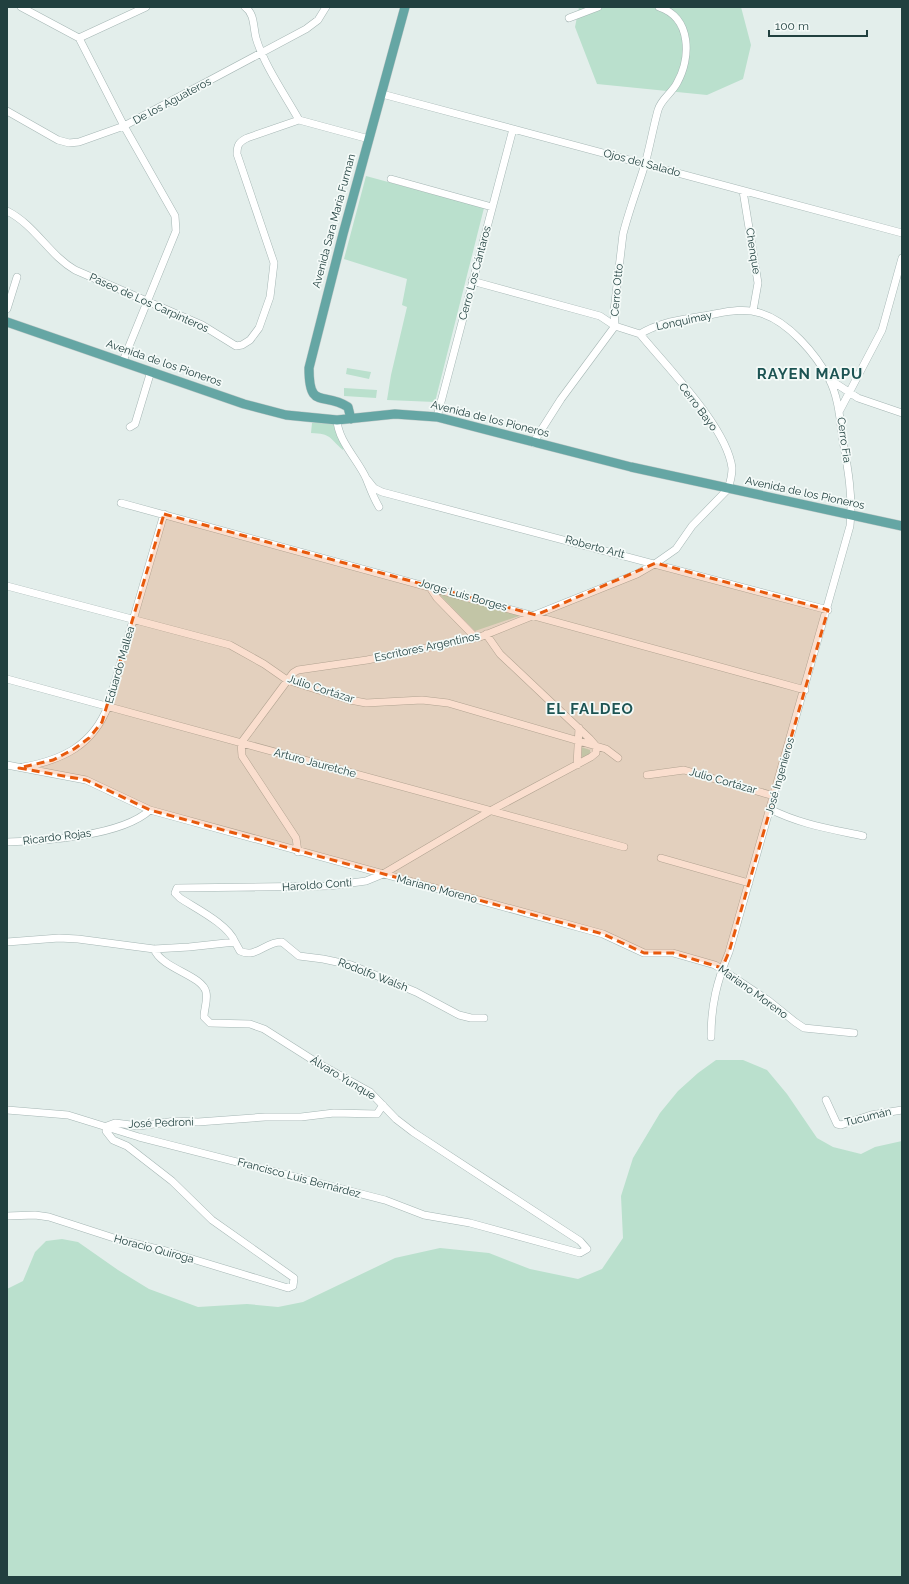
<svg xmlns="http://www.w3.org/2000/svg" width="909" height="1584" font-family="Raleway,sans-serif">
  <rect width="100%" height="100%" fill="#e3eeeb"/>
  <path fill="#bae0cd" d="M579,7h162l10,38 -8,34 -36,16 -110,-11 -22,-57z
    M366,176l118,32 -49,194 -48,-2 4,-25 16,-68 -5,-2 5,-26 -63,-20z
    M347,368l24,4 -2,7 -23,-5z
    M344,388l33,2 -1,8 -32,-2z
    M312,423h23v7l10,15 -2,5c-15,-13 -11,-16 -32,-17z
    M439,591l86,23 -50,17 -36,-37z
    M581,747l9,3v4l-8,4z
    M716,1060h27l24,10 20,24 30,44 16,9 28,7 14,-7 27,-6v436h-895v-288l16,-8 12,-29 11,-11 16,-2 16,3 40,28 31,19 49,18 49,-3 31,3 25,-5 92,-44 45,-10 49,5 41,16 48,10 24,-10 21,-31 -2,-42 12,-38 27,-45 18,-22 20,-18z"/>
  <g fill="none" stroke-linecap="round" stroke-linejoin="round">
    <g stroke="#a5b6b4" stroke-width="8">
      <path id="minor" d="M21,7l58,31 67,-31
        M245,7c10,7 8,20 11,31 8,27 29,57 43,82
        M569,18l29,-11
        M79,38l45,88 51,90 1,15 -53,130
        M382,94l520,139
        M7,111l51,29 11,3 10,-1 45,-16 182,-97 12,-9 8,-13
        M391,179l101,28
        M743,191l15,92 -5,28
        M7,211c28,14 42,44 68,59l127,55 34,21 6,-1 8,-5 9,-12 11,-31 4,-34 -37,-109c0,-9 2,-12 10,-16l52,-18 70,19
        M472,281l128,35 15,10 25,8c19,-12 41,-14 63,-18 19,-3 39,-9 57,-3 28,8 56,41 69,66 10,19 11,42 14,62 5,28 10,56 7,85l-121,426c-12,29 -18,53 -18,85
        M7,309l10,-32
        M829,379l29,19 44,15
        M839,412l43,-82 20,-72
        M437,417l76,-288
        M337,420c1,21 21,40 29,58 4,10 7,19 13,29
        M130,427l5,-3 16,-53
        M533,443l28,-44 54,-73 -1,-15 9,-77c6,-24 15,-47 22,-70 5,-18 8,-36 13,-54 3,-11 14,-17 19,-27 14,-25 15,-65 -18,-76
        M366,478l8,10 8,4 446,118
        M121,503l684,187
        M7,586l223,59 34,19 23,16 63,20 16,3 56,-3 26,3 148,43 10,3 12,9
        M429,586l8,12 38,39
        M7,679l617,168
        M7,765l79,15 64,30 453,124 41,19h29l42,12 54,36 26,21 9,6 50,5
        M577,765l2,-37
        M23,767c40,-7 70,-22 85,-61l56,-192
        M647,775l37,-5 90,26
        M770,809c29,15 61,20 93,27
        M7,842c38,-1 115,-6 143,-32
        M298,852l-2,-14 -54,-82 -1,-13 52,-70 5,-3 69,-10 113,-23 157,-63 19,-11 20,-14 16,-23 36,-37c2,-6 4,-13 4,-21 -5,-41 -66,-102 -92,-134
        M661,858l88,25
        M7,942l52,-4 19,1 76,10 35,-2 46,-5 5,9c16,8 26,-10 42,-9l17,14 24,3 28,6 65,27 43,23 12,3h13
        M235,942c-7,-18 -40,-34 -55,-44l-5,-5 2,-5 152,-2 37,-5 17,-7 107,-63 101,-54 5,-4v-7l-6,-7 -90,-85 -14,-20
        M826,1100l11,24 4,1 30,-10 31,-5
        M7,1110l61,5 71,22 246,63 39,15 46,8 110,30 7,-4 -7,-8 -167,-109 -17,-13 -26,-27 -54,-30 -52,-33 -14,-5 -40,-1 -6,-6c0,-8 4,-17 2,-25 -4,-17 -44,-23 -52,-43
        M7,1216l28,-1 14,2 71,23 46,11 122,37 5,-2 1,-8 -82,-58 -40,-39 -45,-35 -14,-6 -7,-9 1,-5 8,-3 24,3 37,-5 22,1 67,-5h36l33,-4 43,1 6,-9"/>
    </g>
    <g stroke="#c1cac9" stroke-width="10">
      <path id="major" d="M7,322l237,82 42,11 51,5 58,-6 42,3 194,50 271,59
        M351,419l-3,-12c-25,-16 -39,4 -39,-39l34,-134 62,-227"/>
    </g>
    <use href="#minor" stroke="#fff" stroke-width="7"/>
    <use href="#major" stroke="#65a6a4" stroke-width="9"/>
  </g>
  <path fill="#e8590c" fill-opacity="0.2" stroke="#e8590c" stroke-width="3" stroke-dasharray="8 5" stroke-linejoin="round" d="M164,514l372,101 120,-52 172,47 -99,342 -7,16 -49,-15h-29l-41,-19 -453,-124 -64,-30 -67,-12 34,-8 21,-11 15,-11 13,-16z"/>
  <g text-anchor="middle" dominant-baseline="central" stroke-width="3.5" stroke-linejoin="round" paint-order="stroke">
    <g font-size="11" fill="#21403f" stroke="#f4faf8">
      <text transform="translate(172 101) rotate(-28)">De los Aguateros</text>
      <text transform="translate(642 163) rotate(15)">Ojos del Salado</text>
      <text transform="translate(334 221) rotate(-75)">Avenida Sara María Furman</text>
      <text transform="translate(753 251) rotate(81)">Chenque</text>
      <text transform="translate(475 273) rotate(-75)">Cerro Los Cántaros</text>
      <text transform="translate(617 290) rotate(-85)">Cerro Otto</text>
      <text transform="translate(149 303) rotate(24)">Paseo de Los Carpinteros</text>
      <text transform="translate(684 321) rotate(-12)">Lonquimay</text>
      <text transform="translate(164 363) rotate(19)">Avenida de los Pioneros</text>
      <text transform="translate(698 407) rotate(53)">Cerro Bayo</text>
      <text transform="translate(490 419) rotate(14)">Avenida de los Pioneros</text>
      <text transform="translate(844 440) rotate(82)">Cerro Fia</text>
      <text transform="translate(805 493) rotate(12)">Avenida de los Pioneros</text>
      <text transform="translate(595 547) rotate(15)">Roberto Arlt</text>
      <text transform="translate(463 595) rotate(16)">Jorge Luis Borges</text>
      <text transform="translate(427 647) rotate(-12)">Escritores Argentinos</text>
      <text transform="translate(120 665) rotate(-74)">Eduardo Mallea</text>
      <text transform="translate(321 689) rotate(18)">Julio Cortázar</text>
      <text transform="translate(315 763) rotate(15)">Arturo Jauretche</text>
      <text transform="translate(780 776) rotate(-74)">José Ingenieros</text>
      <text transform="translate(723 781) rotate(16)">Julio Cortázar</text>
      <text transform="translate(57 837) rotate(-7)">Ricardo Rojas</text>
      <text transform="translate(317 885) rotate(-4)">Haroldo Conti</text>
      <text transform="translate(437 889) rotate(15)">Mariano Moreno</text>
      <text transform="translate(373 975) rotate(21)">Rodolfo Walsh</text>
      <text transform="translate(753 992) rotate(36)">Mariano Moreno</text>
      <text transform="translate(343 1078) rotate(31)">Álvaro Yunque</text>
      <text transform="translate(868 1117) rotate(-14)">Tucumán</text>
      <text transform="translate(161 1123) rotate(-2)">José Pedroni</text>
      <text transform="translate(299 1178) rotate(15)">Francisco Luis Bernárdez</text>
      <text transform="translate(154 1249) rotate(15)">Horacio Quiroga</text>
    </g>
    <g font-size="15" font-weight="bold" letter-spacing="1" fill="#1c5453" stroke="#f4faf8">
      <text x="810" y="374">RAYEN MAPU</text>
      <text x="590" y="709">EL FALDEO</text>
    </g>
  </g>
  <rect width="909" height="1584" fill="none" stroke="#21403f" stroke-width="16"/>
  <path d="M769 30v6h98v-6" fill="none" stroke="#21403f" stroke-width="2"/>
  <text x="775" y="30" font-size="12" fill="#21403f" stroke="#f4faf8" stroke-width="3" paint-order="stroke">100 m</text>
</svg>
